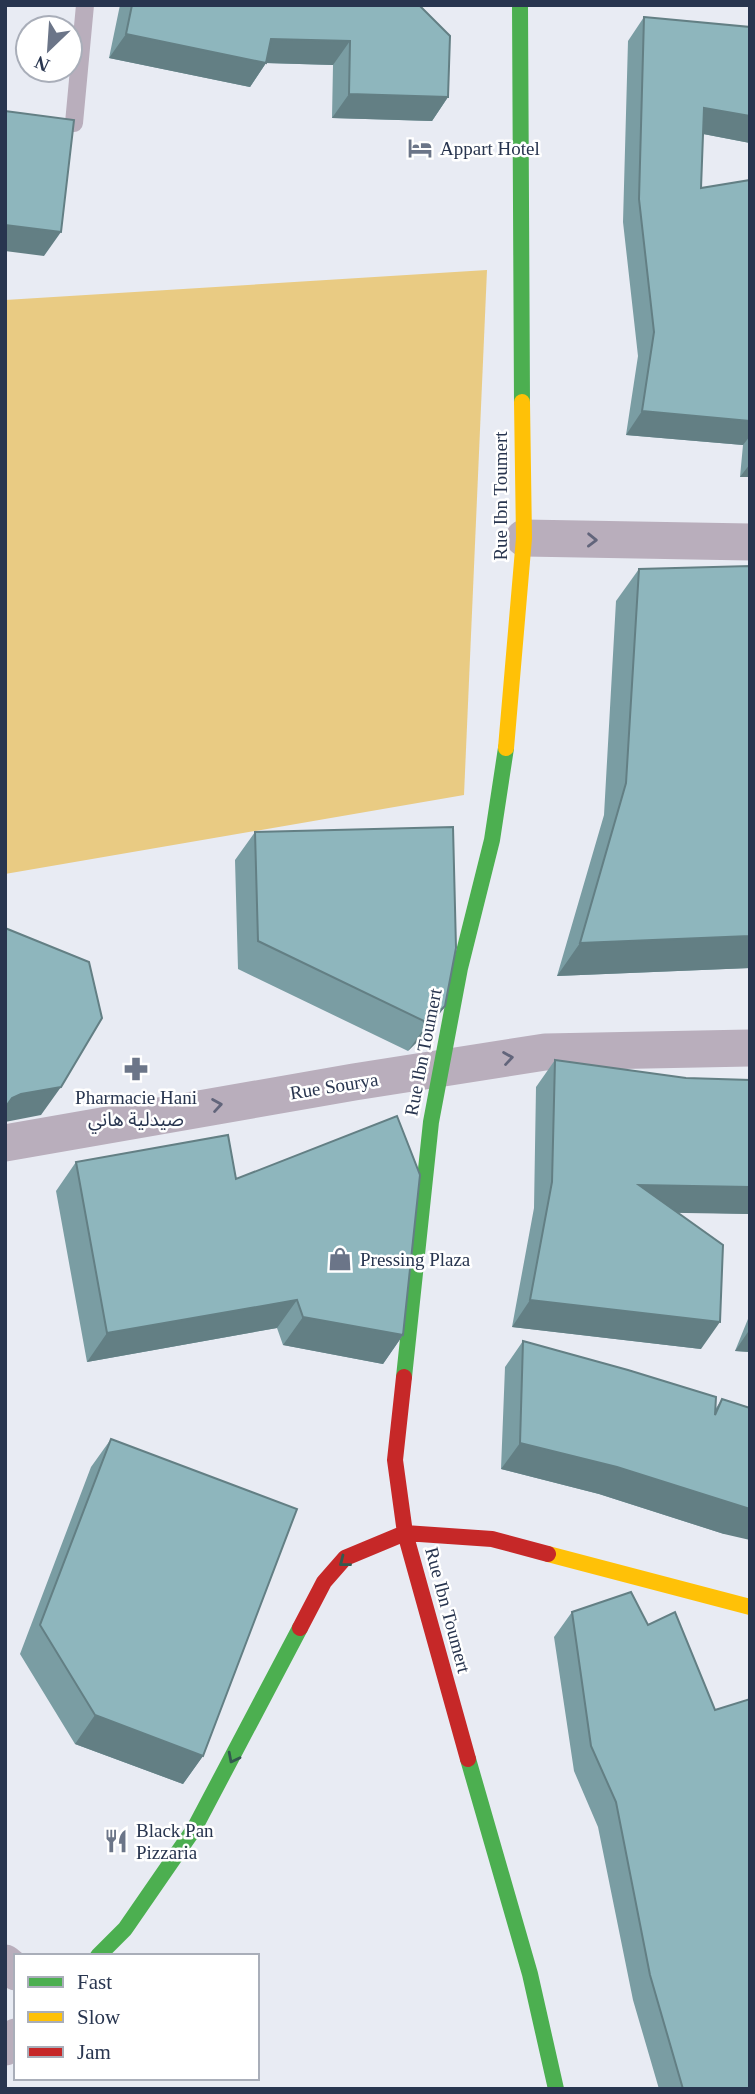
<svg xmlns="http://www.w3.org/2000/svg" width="755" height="2094" font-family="'Times New Roman','Noto Sans Arabic',serif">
  <rect width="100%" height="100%" fill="#e8ebf3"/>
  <path fill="#e9cb83" d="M487,270l-23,525 -459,79v-574z"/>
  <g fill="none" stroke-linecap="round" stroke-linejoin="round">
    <path stroke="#b9aebc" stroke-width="18" d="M74,123l11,-118"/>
    <path stroke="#b9aebc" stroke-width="37" d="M524,538l226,4
      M5,1143l349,-61 191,-30 205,-4
      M5,1963l11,9
      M5,2047l11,-10"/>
    <path stroke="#4caf50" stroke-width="16" d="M520,5l2,397
      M404,1377l27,-255 29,-154 32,-128 14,-92
      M468,1759l62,215 26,115
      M98,1956l27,-27 69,-100 106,-201"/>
    <path stroke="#ffc107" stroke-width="16" d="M506,748l18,-210 -2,-136
      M548,1554l202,53"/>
    <path stroke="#c62828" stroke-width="16" d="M404,1377l-9,83 10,73 63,226
      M300,1628l24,-46 21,-24 60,-25 87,6 56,15"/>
  </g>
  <path fill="#7a9da3" d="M120,5h299l29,92 -16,24 -100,-3 1,-53 -67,-2 -16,24 -141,-29z
    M644,17l106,126 -47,-9 -2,54 49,-8v297h-10l3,-32 -117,-10 12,-79 -15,-134 5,-181z
    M750,566v402l-193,8 47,-161 12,-214 23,-32z
    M255,832l190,174 -20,28 -17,17 -170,-82 -3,-109z
    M555,1060l195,154 -73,-2 24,137 -189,-22 22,-119 2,-121z
    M76,1162l160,17 167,156 -20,29 -100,-19 -6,-17 -190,34 -31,-171z
    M750,1314v38l-15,-1z
    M523,1341l193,67 6,-9 2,135 -125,-40 -98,-25 4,-102z
    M111,1439l92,317 -20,28 -108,-40 -55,-90 71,-187z
    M572,1612l76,13 67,85 35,379h-91l-26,-89 -35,-173 -24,-56 -20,-134z"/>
  <path fill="#637f84" d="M126,34l145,5 79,2 -17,24 -67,-2 -16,24 -141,-29z
    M349,94l99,3 -16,24 -100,-3z
    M704,108l46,8v27l-62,-12z
    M5,225l56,7 -17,24 -39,-5z
    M642,411l108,10v15l-7,9 -117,-10z
    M750,464v13h-10z
    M750,936v32l-193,8 23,-33z
    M445,1006l-20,28 -17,17 20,-28z
    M61,1087l-20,28 -36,7v-17l7,-7 9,-4z
    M639,1185l111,2v27l-129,-2z
    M297,1300l-20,28 -190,34 20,-29z
    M530,1300l190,22 -19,27 -189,-22z
    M303,1317l100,18 -20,29 -100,-19z
    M750,1329v23l-15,-1z
    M520,1443l97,24 133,42v31l-26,-6 -125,-40 -98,-25z
    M95,1715l108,41 -20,28 -108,-40z"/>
  <path fill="#8eb6bd" stroke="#637f84" stroke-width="2" d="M132,5h287l31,31 -2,61 -99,-3 1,-53 -79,-2 -5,24 -140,-29z
    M644,17l106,10v89l-46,-8 -3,80 49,-8v241l-108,-10 12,-79 -15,-133z
    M5,111l69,9 -13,112 -56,-7z
    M750,566v370l-170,7 46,-160 13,-214z
    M453,827l3,121 -11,58 -17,17 -170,-82 -3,-109z
    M5,928l84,34 13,56 -41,69 -40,7 -9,4 -5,7h-2z
    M555,1060l131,18 64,2v107l-111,-2 84,60 -3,77 -190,-22 22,-118z
    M397,1116l23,59 -17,160 -100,-18 -6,-17 -190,33 -31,-171 152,-27 8,44z
    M523,1341l105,29 88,27 -1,18 7,-16 28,9v101l-133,-42 -97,-24z
    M111,1439l186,70 -94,247 -108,-41 -55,-90z
    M631,1592l17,33 27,-13 40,98 35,-11v390h-67l-33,-114 -34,-173 -25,-56 -19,-134z"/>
  <defs><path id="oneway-chevron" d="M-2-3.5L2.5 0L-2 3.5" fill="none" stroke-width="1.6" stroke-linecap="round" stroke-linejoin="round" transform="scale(1.75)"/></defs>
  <g stroke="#62657b">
    <use href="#oneway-chevron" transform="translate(592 540) rotate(1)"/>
    <use href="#oneway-chevron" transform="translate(508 1058) rotate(-9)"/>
    <use href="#oneway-chevron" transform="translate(217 1105) rotate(-9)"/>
  </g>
  <g stroke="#335a4f">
    <use href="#oneway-chevron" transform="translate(344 1562) rotate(142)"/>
    <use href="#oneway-chevron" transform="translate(233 1758) rotate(117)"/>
  </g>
  <defs>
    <g id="hotel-bare" transform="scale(1.89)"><path d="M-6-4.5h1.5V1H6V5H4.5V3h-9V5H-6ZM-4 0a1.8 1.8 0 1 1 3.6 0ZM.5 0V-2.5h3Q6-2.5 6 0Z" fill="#6b7588" stroke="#fff" stroke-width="2.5" paint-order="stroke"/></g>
    <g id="pharmacy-bare" transform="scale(1.89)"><path d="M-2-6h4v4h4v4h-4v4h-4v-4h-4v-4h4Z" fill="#6b7588" stroke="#fff" stroke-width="2.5" paint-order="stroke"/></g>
    <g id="shop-bare" transform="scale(1.89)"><path d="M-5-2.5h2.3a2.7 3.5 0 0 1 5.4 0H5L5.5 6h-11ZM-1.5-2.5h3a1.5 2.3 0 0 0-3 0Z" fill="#6b7588" stroke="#fff" stroke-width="2.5" paint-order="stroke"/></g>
    <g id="restaurant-bare" transform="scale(1.89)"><path d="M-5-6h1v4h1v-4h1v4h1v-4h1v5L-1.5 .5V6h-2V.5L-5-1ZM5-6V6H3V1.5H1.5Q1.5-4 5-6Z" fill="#6b7588" stroke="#fff" stroke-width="2.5" paint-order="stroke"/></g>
  </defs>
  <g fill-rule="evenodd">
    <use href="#hotel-bare" x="420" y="148"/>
    <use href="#pharmacy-bare" x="136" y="1069"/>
    <use href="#shop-bare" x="340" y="1259"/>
    <use href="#restaurant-bare" x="116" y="1841"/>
  </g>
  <g text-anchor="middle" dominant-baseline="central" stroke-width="5" stroke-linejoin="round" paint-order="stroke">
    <g font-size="19" fill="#28354f" stroke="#fff" text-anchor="start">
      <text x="440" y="148">Appart Hotel</text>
      <text x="136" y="1097" text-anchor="middle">Pharmacie Hani<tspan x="136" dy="22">صيدلية هاني</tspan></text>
      <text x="360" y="1259">Pressing Plaza</text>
      <text x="136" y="1830">Black Pan<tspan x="136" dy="22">Pizzaria</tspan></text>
    </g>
    <g font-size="19" fill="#28354f" stroke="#fff">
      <text transform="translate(500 496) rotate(-90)">Rue Ibn Toumert</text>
      <text transform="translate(423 1052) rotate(-79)">Rue Ibn Toumert</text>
      <text transform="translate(334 1086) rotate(-9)">Rue Sourya</text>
      <text transform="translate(448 1610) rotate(75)">Rue Ibn Toumert</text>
    </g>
  </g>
  <rect width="755" height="2094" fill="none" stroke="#28354f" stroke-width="14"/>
  <rect x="14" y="1954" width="245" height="126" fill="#ffffff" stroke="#a9aeb9" stroke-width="2"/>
  <rect x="28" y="1977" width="35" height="10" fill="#4caf50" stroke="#a9aeb9" stroke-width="2"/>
  <text x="77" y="1989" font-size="21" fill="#28354f">Fast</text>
  <rect x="28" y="2012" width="35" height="10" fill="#ffc107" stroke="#a9aeb9" stroke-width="2"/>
  <text x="77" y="2024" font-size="21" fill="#28354f">Slow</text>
  <rect x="28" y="2047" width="35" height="10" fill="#c62828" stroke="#a9aeb9" stroke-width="2"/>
  <text x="77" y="2059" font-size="21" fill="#28354f">Jam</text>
  <g transform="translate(49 49) rotate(205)"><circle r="33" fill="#ffffff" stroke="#a9aeb9" stroke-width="2"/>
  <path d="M0-5L12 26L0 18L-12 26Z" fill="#6b7588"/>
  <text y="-10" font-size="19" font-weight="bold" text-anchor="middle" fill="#28354f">N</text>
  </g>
</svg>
